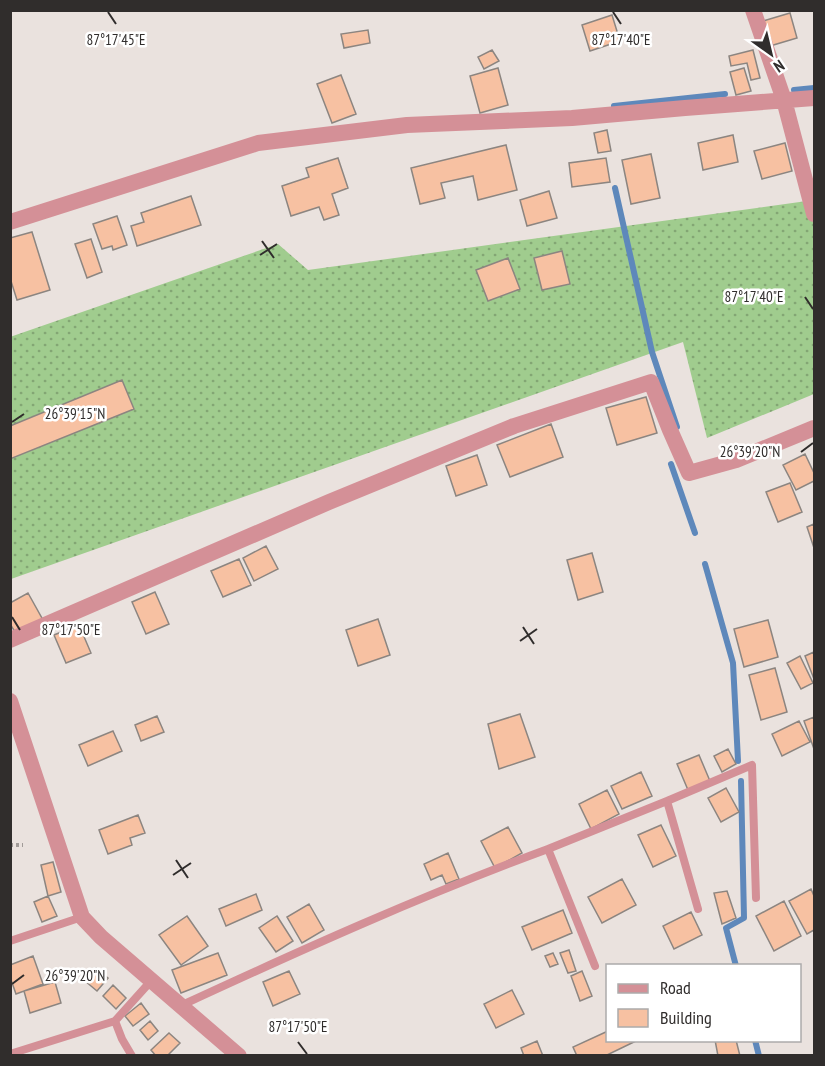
<svg xmlns="http://www.w3.org/2000/svg" width="825" height="1066" font-family="'PT Sans Narrow',sans-serif">
  <defs>
    <pattern id="grass-dots" width="8" height="8" patternUnits="userSpaceOnUse" patternTransform="scale(1.5)"><rect width="8" height="8" fill="#a0cc8e"/><path d="M2 2h.1M6 6h.1" fill="none" stroke="#83a674" stroke-width="1.8" stroke-linecap="round"/></pattern>
  </defs>
  <rect width="100%" height="100%" fill="#eae2de"/>
  <path fill="url(#grass-dots)" d="M814,200v194l-107,44 -24,-96 -672,237 -1,-242 268,-93 30,26z"/>
  <g fill="none" stroke-linecap="round" stroke-linejoin="round">
    <path stroke="#5e88bb" stroke-width="6" d="M794,90l20,-2
      M614,106l111,-12
      M615,188l37,164 25,75
      M671,464l24,69
      M705,564l28,99 5,98
      M736,966l-10,-38 18,-10 -3,-137
      M755,1040l4,16"/>
  </g>
  <path fill="#f7c1a2" stroke="#8c8580" stroke-width="1.5" d="M790,13l7,25 -27,8 -7,-25z
    M612,15l8,26 -30,10 -8,-26z
    M368,30l2,13 -26,5 -3,-14z
    M492,50l7,11 -15,8 -6,-12z
    M753,50l7,28 -9,2 -4,-17 -16,3 -2,-10z
    M498,68l10,37 -28,8 -10,-37z
    M744,68l7,23 -15,4 -6,-23z
    M341,75l15,39 -24,9 -15,-39z
    M607,130l4,21 -13,2 -4,-20z
    M733,135l5,27 -35,8 -5,-27z
    M785,143l7,28 -30,8 -8,-28z
    M506,145l11,45 -39,10 -5,-24 -32,7 4,15 -25,6 -9,-36z
    M651,154l9,44 -29,6 -9,-44z
    M338,158l10,30 -16,6 7,21 -15,5 -5,-13 -28,9 -9,-30 27,-9 -3,-9z
    M606,158l4,24 -38,5 -3,-24z
    M549,191l8,27 -30,8 -7,-26z
    M191,196l10,29 -64,21 -6,-20 13,-4 -3,-9z
    M117,216l10,29 -14,5 -1,-4 -10,3 -9,-25z
    M32,232l18,58 -33,10 -7,-22v-40z
    M91,239l11,33 -15,6 -12,-34z
    M562,251l8,33 -28,6 -8,-32z
    M508,258l12,31 -32,12 -12,-31z
    M122,380l12,29 -124,50v-33z
    M646,397l11,36 -40,12 -11,-37z
    M551,424l12,33 -53,20 -13,-32z
    M805,454l9,19v8l-18,9 -13,-25z
    M477,455l10,30 -31,11 -10,-30z
    M790,483l12,29 -24,10 -12,-30z
    M814,524v24l-7,-21z
    M266,546l12,23 -24,12 -11,-23z
    M592,553l11,39 -25,8 -11,-40z
    M239,559l12,26 -28,12 -12,-26z
    M155,592l14,32 -23,10 -14,-32z
    M28,593l15,27 -26,15 -7,-11v-21z
    M378,619l12,36 -32,11 -12,-36z
    M768,620l10,37 -34,10 -10,-38z
    M79,625l12,28 -25,10 -12,-28z
    M814,652v27l-9,-23z
    M800,656l13,27 -12,6 -14,-26z
    M775,668l12,44 -26,8 -12,-45z
    M520,714l15,43 -36,12 -11,-45z
    M157,716l7,16 -23,9 -6,-16z
    M814,717v32l-10,-28z
    M799,721l11,21 -28,14 -10,-22z
    M113,731l9,20 -34,15 -9,-21z
    M728,749l8,15 -14,8 -8,-16z
    M699,755l11,26 -22,9 -11,-26z
    M641,772l11,24 -30,13 -11,-23z
    M726,788l13,24 -18,10 -13,-24z
    M607,790l12,24 -28,15 -12,-25z
    M138,815l7,18 -15,5 2,7 -24,9 -9,-24z
    M661,825l15,31 -23,11 -15,-32z
    M508,827l14,26 -27,15 -14,-27z
    M448,853l11,26 -13,5 -4,-9 -11,5 -7,-16z
    M53,862l8,30 -13,4 -7,-31z
    M622,879l14,26 -34,18 -14,-26z
    M811,889l3,7v34l-7,4 -18,-33z
    M727,891l9,27 -14,6 -8,-31z
    M256,894l6,16 -36,16 -7,-17z
    M48,896l9,20 -15,6 -8,-20z
    M784,901l17,35 -27,15 -18,-35z
    M309,904l15,26 -22,13 -15,-26z
    M563,910l9,23 -40,17 -10,-23z
    M691,912l11,23 -28,14 -11,-23z
    M187,916l21,30 -27,19 -22,-30z
    M277,916l16,25 -17,11 -17,-24z
    M569,950l7,21 -8,2 -8,-20z
    M218,953l9,22 -46,18 -9,-23z
    M553,953l5,11 -8,3 -5,-11z
    M33,956l10,28 -27,10 -6,-17v-12z
    M96,968l12,10 -11,13 -12,-10z
    M289,971l11,23 -27,12 -10,-24z
    M582,971l10,25 -12,5 -9,-25z
    M55,982l6,21 -31,10 -6,-22z
    M113,985l13,13 -10,11 -13,-13z
    M512,990l12,24 -28,14 -12,-24z
    M141,1003l8,11 -16,12 -8,-10z
    M150,1021l8,10 -10,9 -8,-10z
    M608,1031v9h30l-33,16h-28l-4,-9z
    M169,1033l11,10 -13,13h-11l-5,-6z
    M715,1040h21l4,16h-22z
    M537,1041l6,15h-19l-3,-8z"/>
  <g fill="none" stroke-linecap="round" stroke-linejoin="round">
    <path stroke="#a19b98" stroke-width="4" stroke-dasharray="3 3" stroke-linecap="butt" d="M10,845h13"/>
    <path stroke="#d49097" stroke-width="8" d="M667,801l85,-36 4,133
      M548,849l119,-48 31,108
      M10,941l72,-24
      M180,1006c121,-56 243,-111 368,-157l47,117
      M10,1054l105,-33
      M132,1056l-10,-17 -7,-18 36,-40"/>
    <path stroke="#d49097" stroke-width="16" d="M753,10l31,90 30,114
      M10,222l248,-79 149,-18 165,-7 113,-10 129,-10
      M10,640l319,-138 185,-76 137,-44 19,48 19,43 47,-13 78,-32
      M10,701l72,216 19,20 138,119"/>
  </g>
  <path fill="none" stroke="#302d2c" stroke-width="2" d="M108,12l8,12M613,12l8,12M262,241l12,17M260,255l17,-11M805,297l8,12M12,422l12,-8M801,452l12,-9M12,617l8,13M523,627l11,17M520,641l17,-12M176,860l12,18M173,875l18,-12M12,984l12,-9M298,1042l9,12"/>
  <g font-size="15" text-anchor="middle" fill="#302d2c" stroke="#fff" stroke-width="5" stroke-linejoin="round" paint-order="stroke">
    <text x="116" y="45">87°17'45"E</text>
    <text x="621" y="45">87°17'40"E</text>
    <text x="754" y="302">87°17'40"E</text>
    <text x="75" y="419">26°39'15"N</text>
    <text x="750" y="457">26°39'20"N</text>
    <text x="71" y="635">87°17'50"E</text>
    <text x="75" y="981">26°39'20"N</text>
    <text x="298" y="1032">87°17'50"E</text>
  </g>
  <rect width="825" height="1066" fill="none" stroke="#302d2c" stroke-width="24"/>
  <rect x="606" y="964" width="195" height="78" fill="#ffffff" stroke="#acabab" stroke-width="1.5"/>
  <rect x="618" y="984" width="30" height="9" fill="#d49097" stroke="#acabab" stroke-width="1.5"/>
  <text x="660" y="994" font-size="18" fill="#302d2c">Road</text>
  <rect x="618" y="1009" width="30" height="18" fill="#f7c1a2" stroke="#acabab" stroke-width="1.5"/>
  <text x="660" y="1024" font-size="18" fill="#302d2c">Building</text>
  <g transform="translate(771 54) rotate(146)" stroke="#ffffff" stroke-width="4.5" paint-order="stroke">
  <path d="M0-4.5L10 22L0 15L-10 22Z" fill="#302d2c"/>
  <text y="-9" font-size="16" font-weight="bold" text-anchor="middle" fill="#302d2c">N</text>
  </g>
</svg>
